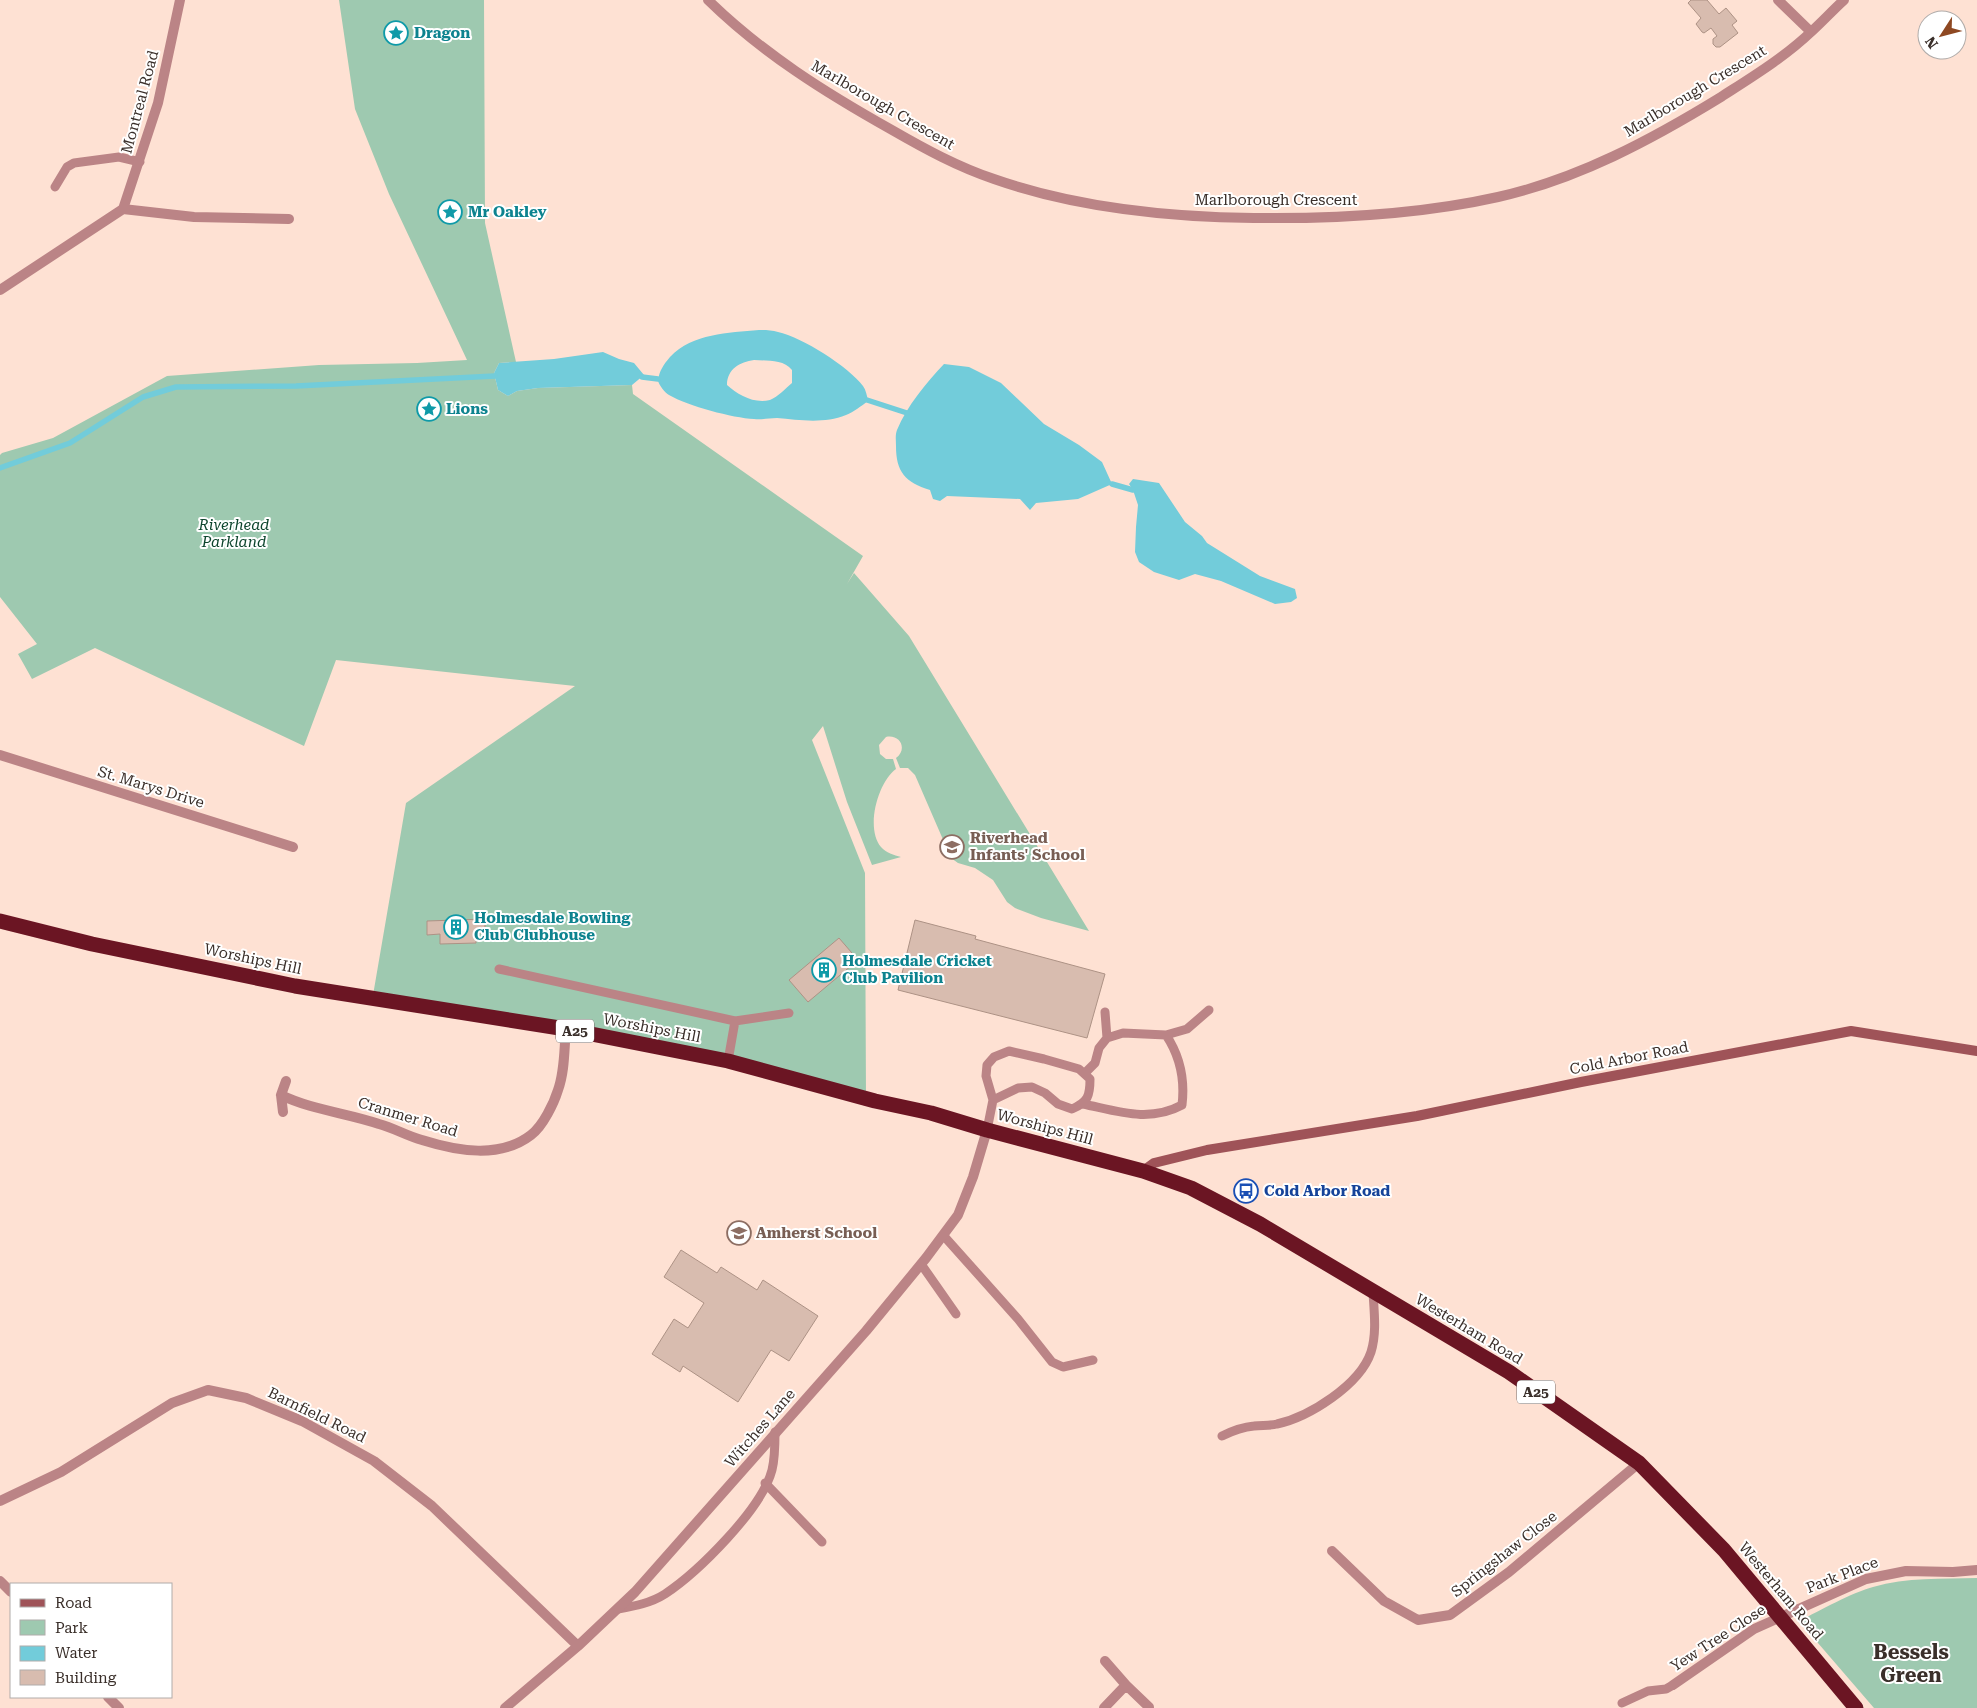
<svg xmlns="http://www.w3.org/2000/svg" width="1977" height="1708" font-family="'Roboto Serif',serif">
  <rect width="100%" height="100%" fill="#fee1d3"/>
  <path fill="#9ec9b0" d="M339,0h145l1,223 31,139 -17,1 -5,10 4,17 10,6 9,-5 21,-3 94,-3 1,9 230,162 -16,28 7,-11 55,63 180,295 -48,-13 -26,-10 -8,-6 -14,-22 -18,-12 -17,-5 -7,-5 -36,-83 -7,-7h-8l-4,-10c12,-9 4,-24 -10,-21l-7,8 1,9 6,5h7l3,10c-18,13 -31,59 -15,78 5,6 13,8 20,10l-29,8 -25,-63 -24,-76 -11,14 53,133 1,228 -147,-42 -347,-58 34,-198 169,-117 -239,-26 -32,86 -209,-98 -63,31 -14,-25 19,-10 -37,-47v-142l2,-2 51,-15 114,-62 152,-11 98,-2 50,-3 -78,-166 -34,-85z
    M1977,1578v130h-103l-75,-87c22,-11 52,-28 74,-34 34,-10 69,-8 104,-9z"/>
  <path fill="#72ccda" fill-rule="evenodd" d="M759,330c6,0 13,0 19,2 24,5 71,35 85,54 3,4 4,10 5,15 -7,5 -14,11 -22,14 -22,9 -47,5 -69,3 -8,0 -15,2 -23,1 -21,-1 -66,-13 -85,-24 -5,-3 -9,-9 -11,-14 1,-10 6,-17 12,-24 23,-24 58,-24 89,-27zM754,360c13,1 29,-1 38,10v13c-6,5 -14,14 -22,17 -16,4 -32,-5 -43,-15 0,-16 13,-23 27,-25z
    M603,352l16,7 15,4 10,12 -12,10 -94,3 -21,3 -9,5 -10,-6 -4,-17 5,-10 55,-4z
    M944,364l25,3 32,16 43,41 35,21 23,17 10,22 -34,15 -42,4 -6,7 -10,-11 -73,-3 -7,5 -7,-2 -3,-9c-25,-8 -34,-18 -34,-44 0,-5 -1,-11 1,-16 10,-24 29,-47 47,-66z
    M1133,479l26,4 26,39 17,14 5,7 53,33 35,13 2,9 -6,4 -16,2 -54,-23 -26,-7 -16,6 -25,-8 -15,-10 -4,-10 1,-25 2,-22 -5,-15 -4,-6z"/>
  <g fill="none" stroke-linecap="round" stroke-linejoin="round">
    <path stroke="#72ccda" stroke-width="5.5" d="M642,377l16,2
      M867,400l40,13
      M0,468l70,-25 73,-46 33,-10 120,-1 199,-10
      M1112,484l21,6"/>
  </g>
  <path fill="#d8bcaf" stroke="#ad9285" d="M1691,0h16l12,14 7,-6 11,13 -5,4 6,8 -18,14h-4l-3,-3v-5l4,-3 -6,-8 -7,5 -2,-1 -6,-8 5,-6 -13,-15z
    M485,919v14l-9,1v9l-36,1v-10l-13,1v-14z
    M915,920l61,16 -1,3 130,35 -18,64 -189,-48z
    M839,938l19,22 -50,42 -19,-22z
    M681,1250l36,23 4,-6 36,23 6,-10 55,36 -29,45 -18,-11 -33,52 -55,-36 -3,6 -28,-18 22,-35 14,9 16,-25 -40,-26z"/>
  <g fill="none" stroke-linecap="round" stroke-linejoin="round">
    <path stroke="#bb8486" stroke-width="9" d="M55,187l12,-20 7,-4 45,-6 21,5
      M499,969l236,52 54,-8
      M1105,1012l2,26
      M1166,1035l21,-6 22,-19
      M728,1061l7,-40
      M1083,1104c34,7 66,19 99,1 3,-25 -2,-49 -16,-70l-43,-2 -16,5 -8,10 -4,15 -10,10
      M987,1130l6,-30 -7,-24 1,-11 7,-8 15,-6 35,8 35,10 11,10c0,17 -2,23 -18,30l-14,-5 -13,-11 -13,-6 -14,1 -25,12
      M943,1235l75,84 34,43 11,5 30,-7
      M921,1264l35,50
      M1222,1436c10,-5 20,-9 32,-10 8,-1 15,0 23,-2 32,-7 83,-39 94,-72 6,-19 3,-41 2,-60
      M765,1483l57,59
      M618,1609c17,-3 33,-6 47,-15 33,-22 97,-85 107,-124 3,-12 3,-25 3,-38
      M1622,1703l26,-12 18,-2 7,-4"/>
    <path stroke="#bb8486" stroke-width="10" d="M708,0c54,53 118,93 184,130 33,19 66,37 102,49 83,29 173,38 260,39 82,1 164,-3 244,-21 80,-18 153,-57 223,-100 31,-20 64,-40 91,-66 11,-10 21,-21 32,-31
      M1778,0l33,32
      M123,209l71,8 95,2
      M0,290l123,-81 35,-106 22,-103
      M0,755l293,92
      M286,1081l-5,14c31,15 66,18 98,29 15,4 28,12 43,16 35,11 78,19 109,-5 12,-9 23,-32 27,-45 7,-19 6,-41 8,-61
      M281,1095l2,17
      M0,1501l61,-29 111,-69 36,-13 38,8 56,23 72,40 58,45 146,140
      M1332,1551l52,50 34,19 32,-5 59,-43 130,-109
      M0,1581l11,11
      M1126,1685l23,22
      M1673,1685l81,-56 112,-50 40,-8 47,1 24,-2
      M108,1697l11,11
      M505,1708l73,-62 57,-54 231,-261 60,-73 32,-43 15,-38 14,-47
      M1104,1708l22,-23 -21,-24"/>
    <path stroke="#9f5358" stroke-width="10" d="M1143,1171l11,-8 53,-13 210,-34 164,-34 270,-51 126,20"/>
    <path stroke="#6b1523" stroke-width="15" d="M0,921l92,23 203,42 271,43 162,32 147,40 56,12 56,17 156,41 48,17 69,36 249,148 130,91 85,87 132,158"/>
  </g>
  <defs>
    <g id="sight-ring" transform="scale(1.25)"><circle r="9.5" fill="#fff" stroke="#0f9aa8" stroke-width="1.5"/><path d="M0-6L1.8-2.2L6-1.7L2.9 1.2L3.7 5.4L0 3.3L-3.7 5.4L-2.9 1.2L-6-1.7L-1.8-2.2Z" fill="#0f9aa8"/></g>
    <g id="school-ring" transform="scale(1.25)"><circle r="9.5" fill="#fff" stroke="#8d6e63" stroke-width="1.5"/><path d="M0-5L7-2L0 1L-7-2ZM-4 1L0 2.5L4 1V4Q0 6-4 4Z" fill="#8d6e63"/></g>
    <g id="building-ring" transform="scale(1.25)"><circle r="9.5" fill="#fff" stroke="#0f9aa8" stroke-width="1.5"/><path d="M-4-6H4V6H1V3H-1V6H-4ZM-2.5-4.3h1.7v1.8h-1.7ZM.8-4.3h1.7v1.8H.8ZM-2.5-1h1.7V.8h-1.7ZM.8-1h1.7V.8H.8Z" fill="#0f9aa8"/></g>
    <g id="bus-ring" transform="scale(1.25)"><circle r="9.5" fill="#fff" stroke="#1a4fb4" stroke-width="1.5"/><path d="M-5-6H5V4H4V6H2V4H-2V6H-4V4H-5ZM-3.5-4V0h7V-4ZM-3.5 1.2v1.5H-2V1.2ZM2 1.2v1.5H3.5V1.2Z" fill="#1a4fb4"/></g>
  </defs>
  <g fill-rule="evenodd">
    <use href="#sight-ring" x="396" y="33"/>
    <use href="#sight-ring" x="450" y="212"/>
    <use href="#sight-ring" x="429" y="409"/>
    <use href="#school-ring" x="952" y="847"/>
    <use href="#building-ring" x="456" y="927"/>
    <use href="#building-ring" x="824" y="970"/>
    <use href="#bus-ring" x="1246" y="1191"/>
    <use href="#school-ring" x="739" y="1233"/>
  </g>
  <g text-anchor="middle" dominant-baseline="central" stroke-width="4" stroke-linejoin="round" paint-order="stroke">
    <g fill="#fff" stroke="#756d6a" stroke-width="1">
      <rect x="556" y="1019.5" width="38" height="23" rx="4"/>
      <rect x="1517" y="1380.5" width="38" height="23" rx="4"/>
    </g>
    <g font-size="14" font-weight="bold" fill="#3a2f2a">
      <text x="575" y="1031">A25</text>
      <text x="1536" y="1392">A25</text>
    </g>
    <g font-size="15" font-weight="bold" fill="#0d838f" stroke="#fff" text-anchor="start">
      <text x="414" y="33">Dragon</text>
      <text x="468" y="212">Mr Oakley</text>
      <text x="446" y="409">Lions</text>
      <text x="474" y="918">Holmesdale Bowling<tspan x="474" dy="17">Club Clubhouse</tspan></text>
      <text x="842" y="961">Holmesdale Cricket<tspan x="842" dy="17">Club Pavilion</tspan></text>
    </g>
    <g font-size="15" fill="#3a2f2a" stroke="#fff">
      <text transform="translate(1695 91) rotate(-31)">Marlborough Crescent</text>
      <text transform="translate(140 102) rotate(-75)">Montreal Road</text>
      <text transform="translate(883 105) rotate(30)">Marlborough Crescent</text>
      <text x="1276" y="200">Marlborough Crescent</text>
      <text transform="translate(151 787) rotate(17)">St. Marys Drive</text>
      <text transform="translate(253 959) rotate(12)">Worships Hill</text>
      <text transform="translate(652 1028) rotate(11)">Worships Hill</text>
      <text transform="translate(1629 1058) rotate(-11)">Cold Arbor Road</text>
      <text transform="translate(408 1117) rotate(17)">Cranmer Road</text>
      <text transform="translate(1045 1127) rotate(15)">Worships Hill</text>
      <text transform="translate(1469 1329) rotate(31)">Westerham Road</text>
      <text transform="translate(317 1415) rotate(26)">Barnfield Road</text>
      <text transform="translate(760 1428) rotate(-49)">Witches Lane</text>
      <text transform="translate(1504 1554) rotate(-38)">Springshaw Close</text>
      <text transform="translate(1842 1575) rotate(-21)">Park Place</text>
      <text transform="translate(1781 1591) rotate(50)">Westerham Road</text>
      <text transform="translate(1718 1638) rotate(-33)">Yew Tree Close</text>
    </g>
    <g font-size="15" font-style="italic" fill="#0c442c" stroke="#fff">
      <text x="234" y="525">Riverhead<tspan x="234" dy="17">Parkland</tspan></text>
    </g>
    <g font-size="15" font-weight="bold" fill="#785e54" stroke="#fff" text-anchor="start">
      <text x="970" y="838">Riverhead<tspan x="970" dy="17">Infants' School</tspan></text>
      <text x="756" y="1233">Amherst School</text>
    </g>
    <g font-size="15" font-weight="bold" fill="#164399" stroke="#fff" text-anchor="start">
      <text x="1264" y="1191">Cold Arbor Road</text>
    </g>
    <g font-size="20" font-weight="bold" fill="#3a2f2a" stroke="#fff">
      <text x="1911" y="1652">Bessels<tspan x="1911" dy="23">Green</tspan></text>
    </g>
  </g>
  <rect x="10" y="1583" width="162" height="115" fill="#ffffff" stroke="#b0acaa"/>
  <rect x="20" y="1599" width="25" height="8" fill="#9f5358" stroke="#b0acaa"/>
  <text x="55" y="1608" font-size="15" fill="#3a2f2a">Road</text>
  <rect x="20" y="1620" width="25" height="15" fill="#9ec9b0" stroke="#b0acaa"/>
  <text x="55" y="1633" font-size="15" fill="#3a2f2a">Park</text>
  <rect x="20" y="1646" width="25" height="15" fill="#72ccda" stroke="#b0acaa"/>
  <text x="55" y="1658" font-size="15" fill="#3a2f2a">Water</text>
  <rect x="20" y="1670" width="25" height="15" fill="#d8bcaf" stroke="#b0acaa"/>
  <text x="55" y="1683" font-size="15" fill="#3a2f2a">Building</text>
  <g transform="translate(1942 35) rotate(234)"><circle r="24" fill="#ffffff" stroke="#b0acaa"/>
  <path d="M0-4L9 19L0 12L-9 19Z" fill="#8e4822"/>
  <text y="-8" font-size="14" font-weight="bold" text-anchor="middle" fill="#3a2f2a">N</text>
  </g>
</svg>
